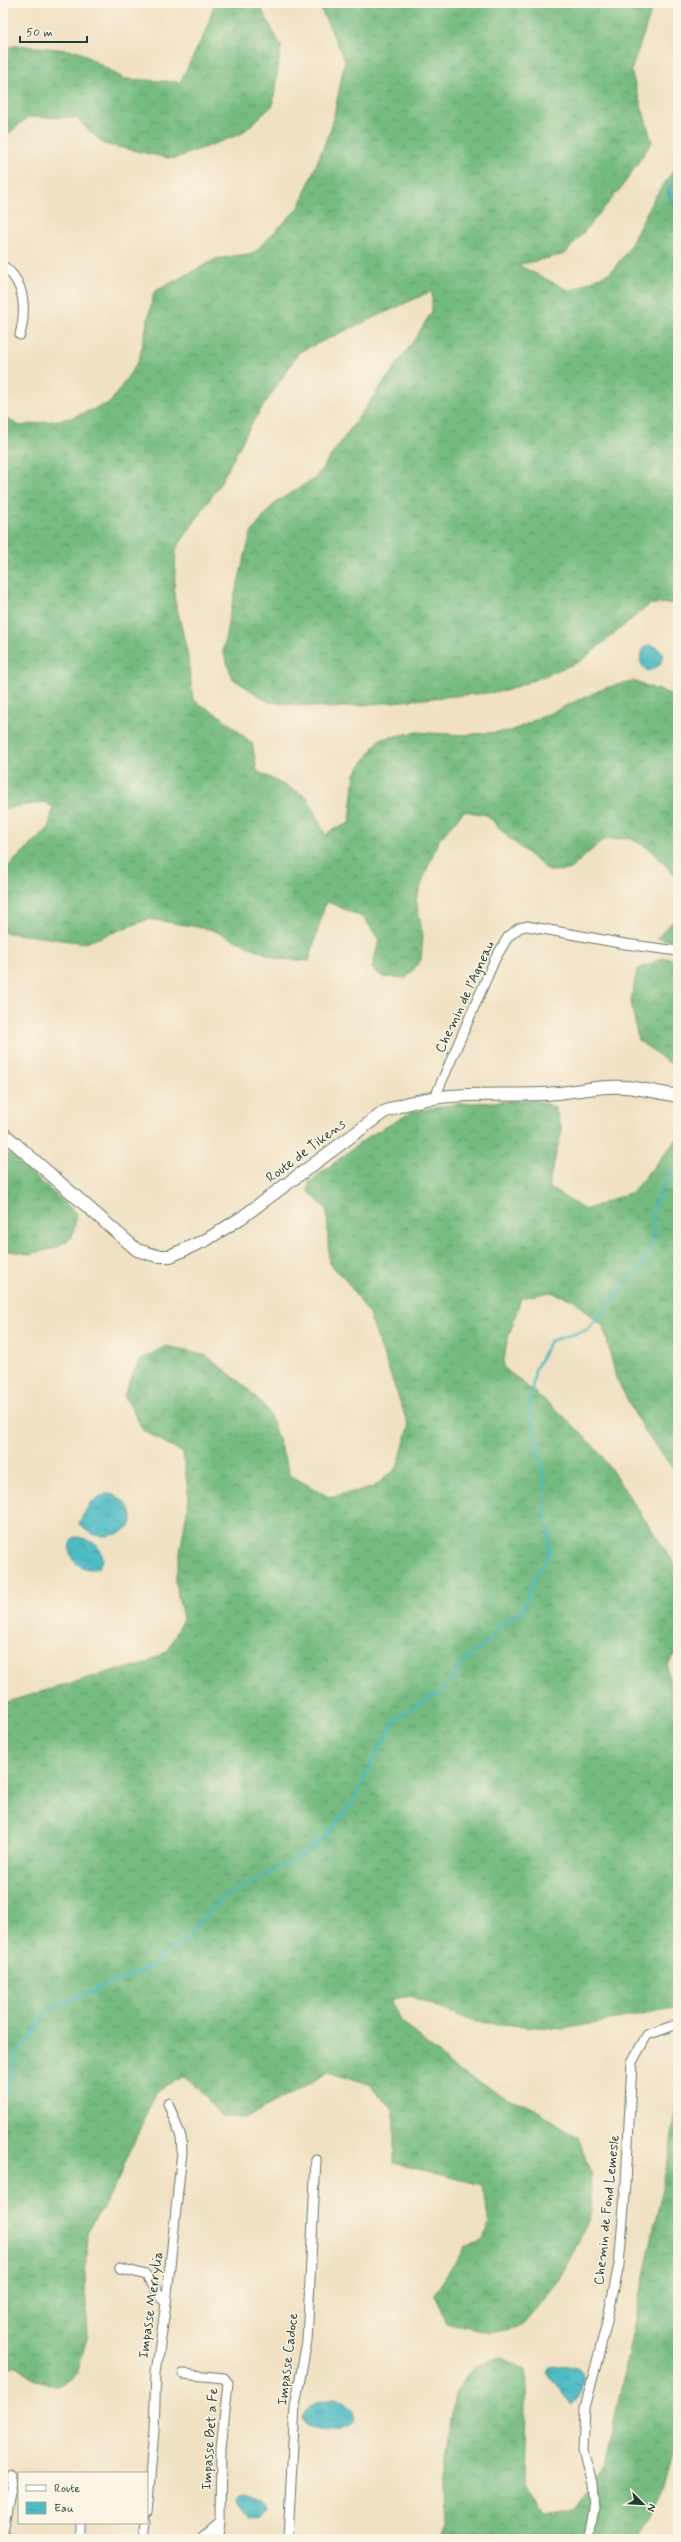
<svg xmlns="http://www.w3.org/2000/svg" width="681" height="2542" font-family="Mynerve,sans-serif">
  <defs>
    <pattern id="forest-crowns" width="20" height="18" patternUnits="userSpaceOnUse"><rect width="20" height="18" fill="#75bb80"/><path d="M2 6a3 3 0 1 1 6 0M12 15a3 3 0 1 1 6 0" fill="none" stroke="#5f996a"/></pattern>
    <pattern id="water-ripples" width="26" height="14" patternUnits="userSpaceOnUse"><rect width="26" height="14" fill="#4dbbc5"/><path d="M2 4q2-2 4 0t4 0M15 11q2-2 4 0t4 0" fill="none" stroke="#3f99a1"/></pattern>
  </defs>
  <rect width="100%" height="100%" fill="#fcf5e5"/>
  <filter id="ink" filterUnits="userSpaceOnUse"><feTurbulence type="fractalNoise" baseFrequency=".025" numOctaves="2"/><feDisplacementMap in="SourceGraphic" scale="8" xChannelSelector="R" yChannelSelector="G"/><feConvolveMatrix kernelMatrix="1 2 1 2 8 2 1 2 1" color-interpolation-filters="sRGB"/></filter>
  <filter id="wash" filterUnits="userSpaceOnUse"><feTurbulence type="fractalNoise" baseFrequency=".012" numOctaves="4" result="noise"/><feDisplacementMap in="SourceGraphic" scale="16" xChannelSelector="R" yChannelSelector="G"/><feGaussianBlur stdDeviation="0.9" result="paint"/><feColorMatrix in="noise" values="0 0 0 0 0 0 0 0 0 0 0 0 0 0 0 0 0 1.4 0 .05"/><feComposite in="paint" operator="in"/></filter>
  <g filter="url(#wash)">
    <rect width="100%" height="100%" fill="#f0e1c2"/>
    <path fill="url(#forest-crowns)" stroke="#4a7c5a" d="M214,3h44l23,43 -8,59 -32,29 -68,25 -69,-15 -28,-26 -48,-1 -22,19 -3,18v-105l14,-4 61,6 46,28 56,3 27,-53z
      M318,3h336l-23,68 21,71 -31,46 -56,66 -47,11 52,26 41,-19 16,-20 26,-52 25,-36c0,16 -16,30 0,46v393l-28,1 -69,57 -75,30 -175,17 -62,-6 -36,-23 -10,-27 6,-35 22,-84 24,-30 40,-25 100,-139 17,-28v-20l-133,61 -47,71 -32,61 -44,65 -2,47 13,55 6,49 30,18 29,25 5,28 50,26 19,39 4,-5 20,-8 5,-49 25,-35 37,-7 45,3 49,-4 94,-43 28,-7 40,14 5,3v196l-1,-17 -27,-28 -20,-11 -27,2 -34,30 -20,1 -41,-34 -21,-22 -23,-4 -26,30 -22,58 7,37 -2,24 -15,18 -23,-1 -11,-8 7,-29 -15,-22 -38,-17 -17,60 -31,-2 -68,-30 -61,-10 -64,24 -82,-11v-61l46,-43 4,-21 -9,-5 -41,7v-392l17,9 51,-8 39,-15 29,-43 15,-68 62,-33 38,-6 45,-46 33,-81 13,-66z
      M678,916v25l-21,-3z
      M663,958l15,1v110l-40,-29 -7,-39 6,-31z
      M534,1100l21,7 7,23 -14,57 37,23 47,-18 46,-54v337l-34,-44 -28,-53 -12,-51 -30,-27 -24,-8 -29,6 -14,43 -4,26 62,50 35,36 78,116v79l-11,19 8,52 3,3v285l-114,22 -90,-7 -63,-26 -20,3 10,22 51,46 45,26 38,16 43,28 12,33 2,43 -32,66 -38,47 -32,7 -43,-10 -13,-28 31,-48 18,-8 6,-16 -7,-38 -88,-22v-53l-24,-26 -40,-12 -85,46 -24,-1 -22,-29 -14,-12 -29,15 -44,102 -25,39 -2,54 3,49 -11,38 -18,14 -22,-7 -20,-14 -14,4v-667l116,-34 24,-4 25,-14 15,-33 -8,-36 14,-83 -6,-46 -40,-23 -19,-35 15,-34 27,-15 41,10 39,31 22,23 22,65 39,22 43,-9 25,-20 12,-41 -40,-113 -25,-37 -15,-13 -2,-54 -18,-18v-10l59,-45 44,-25 44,-8z
      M3,1148l74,66 -5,23 -16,11 -27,6 -26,-4z
      M678,2091v341l-15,55 -27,47 -6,5h-190l7,-17 -2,-64 10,-64 18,-27 28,-9 26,12 -3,118 17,24 33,-1 31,-45 65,-316z"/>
    <path fill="url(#water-ripples)" stroke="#367c7c" d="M678,175v35l-9,-13 -1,-7z
      M649,645l9,3 5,7 -3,10 -12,6c-9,-6 -9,-13 -5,-23z
      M106,1494c16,-1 33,19 23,34 -17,10 -36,13 -50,-5l11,-20z
      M74,1537c13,0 28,8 29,22l-5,9c-18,6 -38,-15 -24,-31z
      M558,2365l20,2c10,11 5,30 -7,38l-24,-33 3,-6z
      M334,2399c11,0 28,12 18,25 -14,8 -29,9 -45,3l-4,-9c4,-14 18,-18 31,-19z
      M245,2494c9,4 19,7 20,17l-5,7 -10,2 -7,-6 -6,-14 3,-4z"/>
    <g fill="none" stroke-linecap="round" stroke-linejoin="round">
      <path stroke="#4dbbc5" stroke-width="2.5" d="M3,2101l16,-52 10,-9 18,-30 104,-43c11,-13 20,-20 36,-26l6,-11 29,-31 81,-44 27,-24 23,-29 22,-48 22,-36 46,-28 20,-27 30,-27 11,-15 17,-9 14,-34 15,-26 -7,-85 -14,-56 6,-41 15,-29 37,-11 25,-28 10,-19 16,-11 8,-13 9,-24 -4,-18 7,-21 20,-34"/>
    </g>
  </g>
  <g filter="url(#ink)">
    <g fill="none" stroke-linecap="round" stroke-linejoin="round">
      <g stroke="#687666" stroke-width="11">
        <path id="minor" d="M3,266c23,16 23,45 17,69
          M435,1097l60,-138 13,-22 11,-9 8,-2 98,18 53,7
          M120,2268l26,7 20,29
          M183,2374l41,4 4,5 -7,65 -1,73 -3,18
          M147,2513l7,-83 2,-58 10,-68 16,-152 -1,-15 -13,-34
          M81,2523v16
          M3,2532l10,-57
          M144,2539l2,-16
          M199,2539l21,-18
          M288,2539l7,-133 12,-65 9,-182
          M589,2539l5,-32 -2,-24 -9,-32 2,-43 21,-82 13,-61 7,-81 6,-122 15,-27 31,-11"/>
      </g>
      <g stroke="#687666" stroke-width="14">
        <path id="tertiary" d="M3,1133l134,117 20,6h13l36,-16 35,-22 143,-106c54,-25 116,-14 174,-19 22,-2 43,-8 66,-6 18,1 36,6 54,9"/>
      </g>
      <use href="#minor" stroke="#fff" stroke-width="9"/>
      <use href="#tertiary" stroke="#fff" stroke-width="12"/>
    </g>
  </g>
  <g text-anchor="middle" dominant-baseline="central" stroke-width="3" stroke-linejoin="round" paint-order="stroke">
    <g font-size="14" fill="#1f3d34" stroke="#fcf5e5">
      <text transform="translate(465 997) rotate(-65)">Chemin de l’Agneau</text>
      <text transform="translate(306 1151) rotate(-37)">Route de Tikens</text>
      <text transform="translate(607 2210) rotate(-84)">Chemin de Fond Lemesle</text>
      <text transform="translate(151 2305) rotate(-82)">Impasse Merrylia</text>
      <text transform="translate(288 2359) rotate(-83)">Impasse Cadoce</text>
      <text transform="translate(210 2439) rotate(-86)">Impasse Bet a Fe</text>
    </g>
  </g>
  <rect width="681" height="2542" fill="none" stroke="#fcf5e5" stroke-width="16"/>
  <rect x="18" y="2472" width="130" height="52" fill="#fcf5e5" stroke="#a4ab9e"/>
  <rect x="26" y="2485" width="20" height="6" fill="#ffffff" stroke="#a4ab9e"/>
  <text x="54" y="2492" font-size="12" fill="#1f3d34">Route</text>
  <rect x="26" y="2502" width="20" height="12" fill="url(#water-ripples)" stroke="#a4ab9e"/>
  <text x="54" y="2512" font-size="12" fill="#1f3d34">Eau</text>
  <g transform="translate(643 2504) rotate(114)" stroke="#fcf5e5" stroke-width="3" paint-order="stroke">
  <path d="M0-3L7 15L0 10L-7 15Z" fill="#1f3d34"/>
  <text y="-6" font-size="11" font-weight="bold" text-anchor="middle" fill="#1f3d34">N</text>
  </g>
  <path d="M20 36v6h67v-6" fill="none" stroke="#1f3d34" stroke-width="2"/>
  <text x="26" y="36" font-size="12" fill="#1f3d34" stroke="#fcf5e5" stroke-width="3" paint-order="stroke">50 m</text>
</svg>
